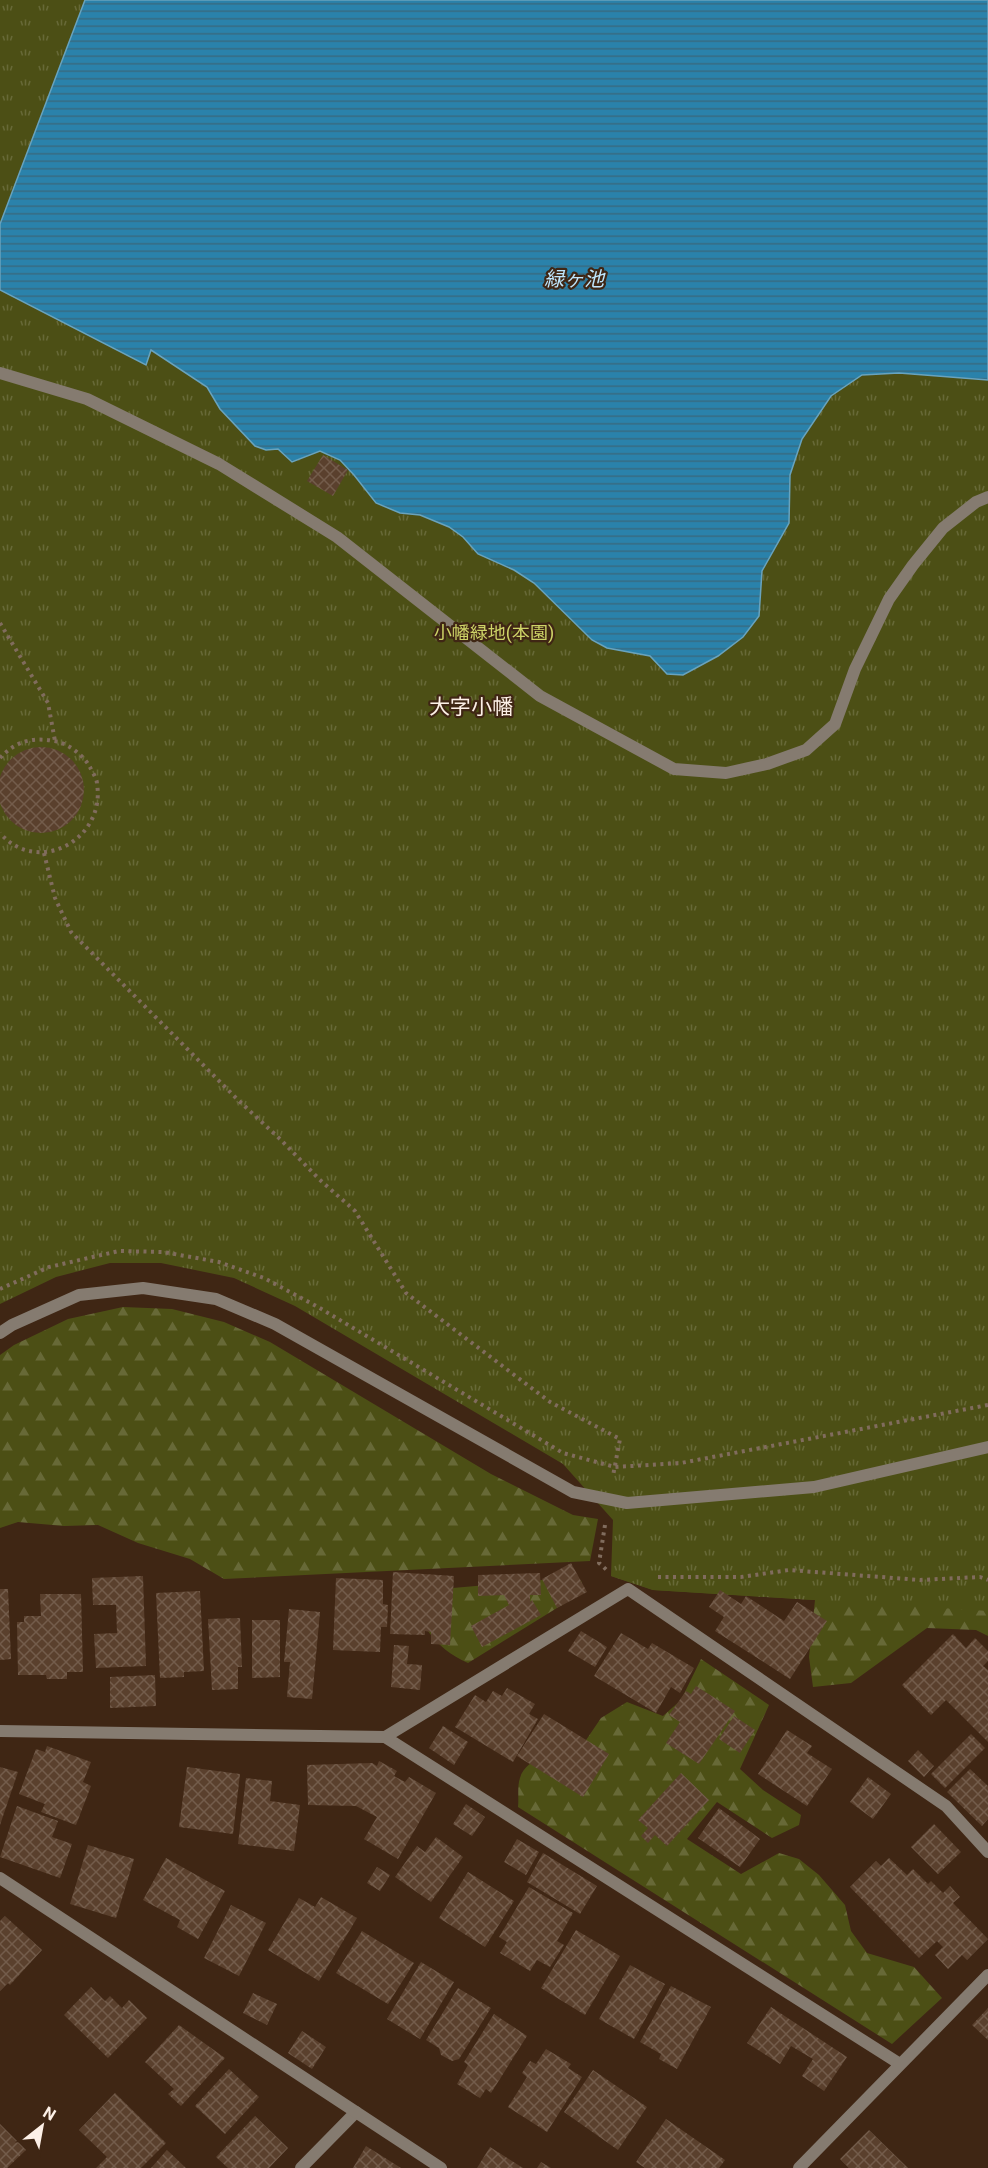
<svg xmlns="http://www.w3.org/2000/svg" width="988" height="2168" font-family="Roboto,'Noto Sans JP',sans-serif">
  <defs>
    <pattern id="forest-firs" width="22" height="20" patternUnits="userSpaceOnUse" patternTransform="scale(1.5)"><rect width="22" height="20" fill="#4c4f15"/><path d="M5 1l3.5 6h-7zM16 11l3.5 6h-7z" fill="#676937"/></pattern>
    <pattern id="park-tufts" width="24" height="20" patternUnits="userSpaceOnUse" patternTransform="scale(1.5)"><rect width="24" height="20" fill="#4c4f15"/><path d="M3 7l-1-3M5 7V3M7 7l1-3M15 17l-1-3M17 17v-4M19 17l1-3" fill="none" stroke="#676937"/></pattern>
    <pattern id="water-rules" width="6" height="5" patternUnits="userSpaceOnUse" patternTransform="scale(1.5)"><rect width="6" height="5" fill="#2a82ab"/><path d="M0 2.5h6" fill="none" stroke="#386b82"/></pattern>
    <pattern id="building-cross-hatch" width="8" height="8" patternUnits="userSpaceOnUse" patternTransform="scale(1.5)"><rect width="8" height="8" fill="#5a402d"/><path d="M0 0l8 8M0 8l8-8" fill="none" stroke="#735c4b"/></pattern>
  </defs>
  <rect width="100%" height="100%" fill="#3f2614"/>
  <path fill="url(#forest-firs)" d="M123,1307l49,2 52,13 46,20 221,132 82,41 25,4 -8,42 -366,18 -34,-20 -52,-16 -40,-18 -34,1 -46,-4 -18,6v-173l14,-10 54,-26z
    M988,1464v172l-12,-6 -49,-2 -76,55 -38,4 -4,-30 6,-57 -162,-10 -42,-14z
    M577,1577l5,5 -4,13 -110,68c-35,-16 -45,-37 -61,-71z
    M701,1659l68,46 -29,64 23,21 38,25 -2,10 -27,13 -55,-36 -30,37 54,35 38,-21 20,6 20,16 26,30 6,26 16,22 47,14 28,31 -50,46 -374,-237c1,-9 -1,-21 2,-29 6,-22 43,-28 62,-32l19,-28 26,-16 36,14 18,-16z"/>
  <path fill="url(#park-tufts)" d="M0,0h988v1611l-335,-21 -42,-14 2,-56 -50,-56 -268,-158 -61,-28 -73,-15h-51l-54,14 -56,27z"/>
  <path fill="url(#water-rules)" stroke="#69a3bd" stroke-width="1.5" d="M85,0h903v380l-89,-7 -37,2 -31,21 -29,43 -12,36 -1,48 -27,48 -3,45 -16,21 -25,19 -35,19 -16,-1 -17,-18 -43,-8 -15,-8 -58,-57 -20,-13 -36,-16 -15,-17 -14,-10 -29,-12 -20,-2 -24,-10 -22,-28 -14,-15 -20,-9 -28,11 -14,-13 -12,1 -11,-4 -35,-37 -13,-22 -56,-37 -5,15 -146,-75v-66z"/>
  <path fill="url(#building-cross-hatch)" d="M323,455l25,15 -15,26 -26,-15z
    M-2 790a43 43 0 1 1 86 0a43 43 0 1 1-86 0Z
    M571,1563l16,29 -30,16 -15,-29z
    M393,1572l61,4 -4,69 -19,-1v-12l-6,-1v4l-35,-1z
    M540,1573l1,22h-11v7l2,-2 9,15 -59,32 -11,-21 38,-21 -5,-10 -26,1v-21z
    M143,1576l3,90 -50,2 -2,-34 23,-1 -1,-28h-23l-1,-27z
    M336,1578l47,2v24l5,1 -1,22h-6l-1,25 -47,-2z
    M0,1589h8l3,70 -11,1z
    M720,1590l21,14 5,-8 38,25 13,-19 30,19 -37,58 -75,-48 9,-14 -15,-10z
    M200,1591l4,80 -20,1v5l-24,1 -4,-85z
    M40,1594h41l2,78h-16v7h-20l-1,-4h-28l-1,-53h7v-6h17z
    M289,1609l31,3 -8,87 -25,-2 3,-35h-6z
    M240,1618l2,49h-4v22l-26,1 -4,-71z
    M252,1620h28v57l-28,1z
    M581,1631l26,16 -12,20 -27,-16z
    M621,1633l27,16 4,-6 42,25 -14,25 -9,-6 -15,26 -62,-37z
    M953,1634l13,14 9,-10 13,13v10l-5,5 5,4v72l-42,-42 -15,15 -29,-30z
    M394,1645l15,1 -2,18 15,1 -2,25 -29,-3z
    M155,1675l1,31 -46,2v-31z
    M696,1686l39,25 -36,53 -33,-21 14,-21 -11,-7 17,-24 5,3z
    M507,1688l28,16 -6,10 9,5 -25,43 -58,-35 20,-32 11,7 7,-11 9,5z
    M544,1714l65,40 -26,43 -66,-41z
    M734,1716l21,14 -15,23 -21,-14z
    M443,1726l25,16 -14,23 -25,-17z
    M787,1730l25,16 -5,7 25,16 -25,37 -49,-32z
    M971,1734l14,14 -40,40 -14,-14z
    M47,1746l44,16 -8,20 8,4 -15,39 -35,-13 4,-8 -26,-10 17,-45 9,3z
    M918,1750l16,16 -10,11 -16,-16z
    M379,1761l18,10 -3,5 11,6 4,-5 27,16 -38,66 -34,-20 13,-22 -21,-11 -48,-1 -1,-40 65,-2 5,3z
    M0,1767l18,5 -18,53z
    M187,1767l53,7 -7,60 -54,-7z
    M970,1769l18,17v33l-6,7 -35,-34z
    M681,1773l28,27 -42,46 -12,-11 -7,8 -7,-7 7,-8 -10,-8z
    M868,1777l23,17 -18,25 -23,-17z
    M246,1778l26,3 -2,20 30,4 -6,46 -56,-7z
    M466,1804l19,13 -13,19 -19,-12z
    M17,1806l41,15 -6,16 20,7 -12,34 -60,-21z
    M719,1808l41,31 -20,28 -42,-29z
    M934,1824l27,28 -23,22 -27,-27z
    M436,1837l27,20 -32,45 -36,-25 22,-31 8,6z
    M517,1839l22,13 -13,23 -22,-13z
    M88,1845l46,14 -18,59 -46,-14z
    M543,1853l54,33 -17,28 -53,-32z
    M166,1858l59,33 -27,48 -21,-12 3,-7 -37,-20z
    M889,1858l18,17 6,-6 15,15 3,-3 12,12 7,-7 10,11 -7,6 35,36 -21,21 -5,-5 -14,14 -13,-14 8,-8 -6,-6 -18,17 -69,-71 26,-26 5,5z
    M377,1867l13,8 -10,16 -13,-8z
    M468,1872l46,29 -29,46 -46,-29z
    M529,1887l44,26 -16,28 7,4 -14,22 -13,-7 -7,11 -30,-18 7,-11 -8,-5z
    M321,1897l36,21 -38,63 -51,-31 31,-52 16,9z
    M231,1905l35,18 -27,53 -35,-18z
    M5,1916l37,34 -32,35 -2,-2 -8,8v-70z
    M576,1930l44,26 -35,59 -44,-27z
    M362,1931l52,32 -26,41 -52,-31z
    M421,1962l33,20 -34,57 -33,-20z
    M630,1965l35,19 -31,55 -35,-20z
    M671,1986l40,21 -34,62 -18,-10 2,-5 -21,-12z
    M91,1987l14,14 5,-5 12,12 7,-8 18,18 -39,40 -44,-43z
    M458,1988l33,20 -32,51 -7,2 -11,-6 -2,-7 -13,-8z
    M253,1993l24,11 -10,21 -24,-12z
    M771,2007l76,50 -23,34 -22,-15 11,-17 -22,-13 -11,18 -33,-21z
    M988,2008v32l-16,-15z
    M494,2014l33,22 -36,57 -5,-4 -6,9 -23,-14 11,-19 -4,-3z
    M179,2025l46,33 -44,48 -13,-12 6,-5 -29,-27z
    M302,2031l24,16 -14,22 -24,-16z
    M546,2049l25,15 -3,4 14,9 -35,55 -39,-25 19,-30 -5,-4 8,-12 6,3z
    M229,2069l30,28 -34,37 -30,-28z
    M593,2070l54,37 -29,43 -54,-38z
    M115,2093l51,50 -25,25h-45l11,-11 -28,-27z
    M255,2116l33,32 -19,20h-41l-12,-11z
    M666,2119l59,41 -6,8h-74l-9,-6z
    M0,2124l26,26 -19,18h-7z
    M869,2130l39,38h-59l-9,-9z
    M366,2146l35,22h-48z
    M490,2147l33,21h-46z
    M167,2150l19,18h-35z
    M541,2162l10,6h-14z"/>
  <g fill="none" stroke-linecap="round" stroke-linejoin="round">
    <path stroke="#806c5d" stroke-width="4" stroke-dasharray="3 4.5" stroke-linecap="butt" d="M0,623l48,80 7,38
      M0,758c16,-17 32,-21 54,-17 14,2 29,14 36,26 2,5 7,11 7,17 9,55 -59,93 -97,49
      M44,853l11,45 16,34 167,168 42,39 39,40 36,32 51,82 144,109 70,37 -7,37
      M0,1289l49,-22 70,-16 44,1 56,10 45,16 54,29 245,146 52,14 66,-4 307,-58
      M605,1525l-6,38 10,9
      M658,1577h83l48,-7 131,10 60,-3 8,3"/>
    <path stroke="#857b70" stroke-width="12" d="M0,373l87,26 132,65 118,73 203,159 134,73 52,4 41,-9 39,-14 29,-26 20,-55 34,-70 24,-34 30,-37 33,-26 12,-5
      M301,2168l55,-56"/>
    <path stroke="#857b70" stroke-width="12" d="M0,1333l12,-8 67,-30 64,-7 73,11 59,25 298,168 54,11 187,-16 174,-40
      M0,1731l385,6 515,327
      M385,1737l243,-148 318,217 42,46
      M0,1878l441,290
      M799,2168l189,-193"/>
  </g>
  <g text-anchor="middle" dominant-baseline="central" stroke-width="4.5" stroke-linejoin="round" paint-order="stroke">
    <g font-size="18" fill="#cdd367" stroke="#3f2614">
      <text x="494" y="632">小幡緑地(本園)</text>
    </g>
    <g font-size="20" font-style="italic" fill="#bee6fd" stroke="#3f2614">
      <text x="574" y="279">緑ヶ池</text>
    </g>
    <g font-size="21" fill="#fdf0e7" stroke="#3f2614">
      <text x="471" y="707">大字小幡</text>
    </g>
  </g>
  <g transform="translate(42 2126) rotate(31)" stroke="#3f2614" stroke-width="4.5" paint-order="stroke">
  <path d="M0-4.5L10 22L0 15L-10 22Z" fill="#fdf0e7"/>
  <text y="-9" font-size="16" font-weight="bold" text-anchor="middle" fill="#fdf0e7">N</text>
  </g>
</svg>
